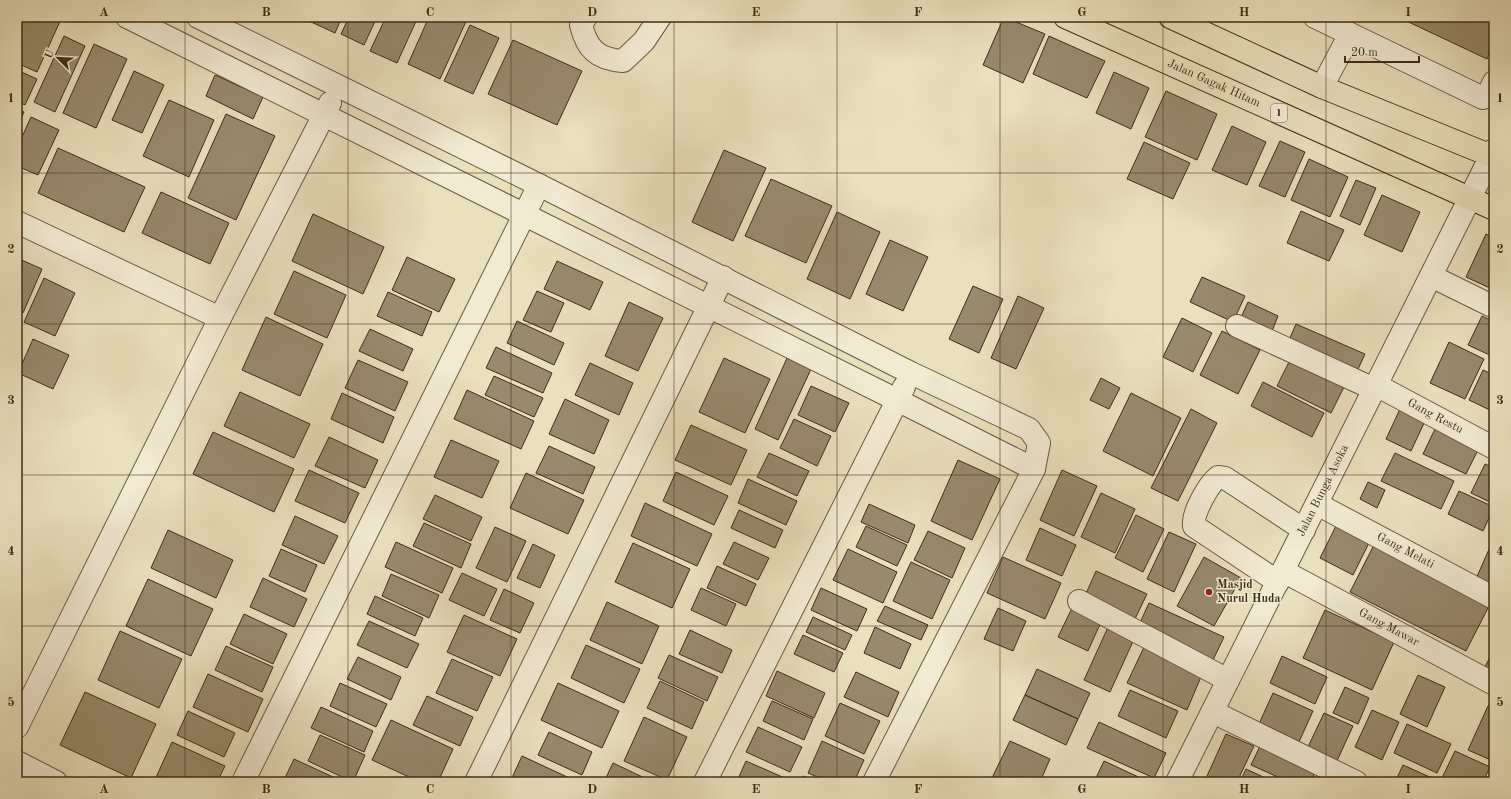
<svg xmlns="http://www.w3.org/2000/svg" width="1511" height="799" font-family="'Old Standard TT',serif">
  <rect width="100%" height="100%" fill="#e9e0bc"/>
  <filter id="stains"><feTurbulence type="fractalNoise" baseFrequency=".005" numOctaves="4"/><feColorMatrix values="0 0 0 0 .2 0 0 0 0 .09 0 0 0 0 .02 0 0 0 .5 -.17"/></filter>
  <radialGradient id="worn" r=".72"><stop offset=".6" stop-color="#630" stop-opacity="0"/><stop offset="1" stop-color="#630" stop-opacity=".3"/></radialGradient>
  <path fill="#988a6d" stroke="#412c17" d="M17,17h45l-25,55 -20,-9z
    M310,17h32l-7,16 -26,-12z
    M349,17h28l-13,28 -23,-11z
    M386,17h32l-21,46 -27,-12z
    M429,17h39l-28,62 -32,-15z
    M1004,17l41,17 -22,49 -40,-18z
    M1398,17h96v27l-7,15z
    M470,25l29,13 -26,56 -29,-13z
    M64,36l21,10 -30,66 -21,-10z
    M1049,36l56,25 -18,37 -54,-24z
    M513,40l69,31 -25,54 -69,-31z
    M94,44l33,15 -31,69 -33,-15z
    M17,70l20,9 -12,26 -8,-4z
    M134,71l30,14 -22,48 -30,-13z
    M1114,72l35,16 -18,41 -35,-16z
    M215,75l48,22 -10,22 -47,-23z
    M1166,91l51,23 -20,46 -52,-23z
    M169,100l45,20 -25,57 -46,-21z
    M17,108l7,4 -7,15z
    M226,114l49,22 -39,84 -48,-22z
    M31,117l28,13 -21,45 -21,-9v-18z
    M1232,126l34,16 -19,43 -35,-15z
    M1280,141l25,11 -20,45 -26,-11z
    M1144,142l46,21 -17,36 -46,-20z
    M58,148l87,39 -21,45 -86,-39z
    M724,150l42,18 -33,73 -41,-19z
    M1309,159l39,18 -18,40 -39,-17z
    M771,179l61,27 -26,57 -61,-27z
    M1356,180l20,8 -16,37 -20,-9z
    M161,192l68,31 -19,41 -68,-31z
    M1382,195l38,17 -18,40 -38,-17z
    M1301,211l43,19 -15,31 -42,-18z
    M837,212l43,20 -30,67 -43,-20z
    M313,214l71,33 -21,47 -71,-33z
    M1486,234l8,4v52l-28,-13z
    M890,240l38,17 -25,54 -37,-17z
    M407,257l48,22 -16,33 -47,-22z
    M17,258l25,11 -19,44 -6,-3z
    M557,261l46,21 -13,28 -46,-21z
    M294,271l52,24 -19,43 -53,-24z
    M1202,277l43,19 -12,26 -43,-20z
    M44,278l31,15 -20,43 -31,-14z
    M973,286l30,13 -24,54 -30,-14z
    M537,291l27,12 -13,29 -28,-12z
    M388,292l44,20 -10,24 -45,-20z
    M1018,296l26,12 -28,61 -25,-11z
    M629,302l34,16 -25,53 -33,-15z
    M1248,302l30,14 -8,20 -31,-14z
    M1482,316l12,6v35l-26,-12z
    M266,317l57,27 -23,52 -58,-26z
    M1182,318l30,15 -19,39 -30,-15z
    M517,321l47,22 -10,22 -47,-22z
    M1296,324l69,30 -12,26 -68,-31z
    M370,329l43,20 -10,22 -44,-20z
    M1222,331l38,19 -22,44 -38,-19z
    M33,339l36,16 -16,34 -35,-16z
    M1449,342l35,17 -19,40 -35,-16z
    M496,347l56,26 -9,20 -57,-25z
    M788,356l24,11 -34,73 -23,-11z
    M724,358l46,21 -25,54 -46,-21z
    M358,360l50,22 -13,29 -50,-23z
    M1290,360l54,27 -13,26 -54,-27z
    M590,363l43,20 -14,32 -44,-20z
    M1483,370l11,5v37l-25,-12z
    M494,376l49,22 -9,19 -49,-22z
    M1101,378l19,10 -11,21 -19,-9z
    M1263,382l61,31 -12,24 -61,-31z
    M811,386l38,17 -14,29 -37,-17z
    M467,390l67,31 -13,28 -67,-30z
    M240,392l70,32 -16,34 -70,-32z
    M342,393l52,24 -11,26 -52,-24z
    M1131,393l50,25 -28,58 -50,-25z
    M565,399l44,21 -15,34 -45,-20z
    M1191,409l26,14 -39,78 -27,-13z
    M1400,409l25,12 -14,30 -25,-12z
    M794,419l37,17 -14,30 -37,-18z
    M691,425l56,25 -16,35 -56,-25z
    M1436,427l43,21 -13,26 -43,-20z
    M213,432l81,37 -20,43 -81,-38z
    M329,437l49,23 -13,28 -50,-22z
    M451,440l48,21 -17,37 -48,-21z
    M549,446l46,21 -12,27 -47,-21z
    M769,453l40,18 -12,25 -40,-19z
    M1395,453l59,28 -13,28 -60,-28z
    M958,460l42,19 -28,61 -41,-19z
    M1485,464l9,4v36l-23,-11z
    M309,470l50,23 -14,30 -50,-22z
    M1062,470l35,16 -23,50 -34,-16z
    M676,472l52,24 -14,29 -51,-24z
    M526,473l58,27 -16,34 -58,-26z
    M748,479l49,22 -11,24 -48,-22z
    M1368,482l17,8 -8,18 -17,-9z
    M1459,491l35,16 -11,24 -35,-17z
    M1101,493l34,16 -20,44 -34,-16z
    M435,495l47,22 -11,24 -48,-22z
    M645,503l67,31 -15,32 -66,-30z
    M869,504l46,21 -7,18 -47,-21z
    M739,510l44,20 -8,18 -44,-20z
    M1136,515l28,14 -21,43 -28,-14z
    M295,516l43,20 -14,28 -42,-19z
    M424,523l47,21 -10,24 -48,-22z
    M1337,524l33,17 -17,34 -33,-17z
    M866,526l41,19 -10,21 -41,-19z
    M495,527l31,14 -19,41 -31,-14z
    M1040,528l36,17 -14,31 -36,-16z
    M168,530l65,30 -17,38 -65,-30z
    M928,531l37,17 -13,30 -38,-18z
    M1169,532l27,12 -22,48 -27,-13z
    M1494,538v51l-19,-8z
    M396,542l57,26 -11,25 -57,-26z
    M734,542l35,16 -11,22 -35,-16z
    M633,543l57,26 -18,39 -57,-26z
    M533,544l22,11 -15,33 -23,-10z
    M1374,545l116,59 -24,47 -116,-59z
    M281,549l36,16 -12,27 -36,-16z
    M848,549l49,23 -14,31 -50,-23z
    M1003,557l58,26 -16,36 -58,-26z
    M1204,557l37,21 -27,48 -37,-20z
    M911,562l39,18 -18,39 -39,-18z
    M717,566l39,18 -10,22 -39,-18z
    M1096,571l51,23 -13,27 -50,-23z
    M462,573l35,16 -13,27 -35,-16z
    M391,574l48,21 -10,23 -47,-22z
    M263,578l44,21 -13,28 -44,-20z
    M148,579l65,30 -22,47 -65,-30z
    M701,588l35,16 -10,22 -35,-16z
    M821,588l46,21 -10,22 -46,-21z
    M504,589l30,14 -14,30 -30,-13z
    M375,596l48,22 -8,18 -48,-22z
    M607,602l52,24 -17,38 -52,-24z
    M1149,603l75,34 -11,23 -74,-35z
    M885,606l43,19 -7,15 -44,-19z
    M998,608l28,13 -13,30 -29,-12z
    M1072,608l29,14 -13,29 -30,-14z
    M1325,610l69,32 -22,48 -69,-32z
    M244,614l43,20 -14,30 -43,-20z
    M464,615l53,24 -17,37 -53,-24z
    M813,617l39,18 -7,15 -39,-18z
    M369,621l50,23 -12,24 -50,-23z
    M1109,625l26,12 -25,55 -26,-12z
    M875,627l36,17 -11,25 -36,-16z
    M690,630l42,20 -10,23 -43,-19z
    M120,631l62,28 -23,49 -61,-28z
    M803,635l40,18 -9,19 -40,-18z
    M586,645l54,24 -16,34 -53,-25z
    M1145,645l58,27 -16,38 -60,-27z
    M226,646l47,21 -11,25 -47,-22z
    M1494,649v23l-9,-5z
    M669,655l49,22 -11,24 -49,-23z
    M1282,656l45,21 -12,27 -45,-21z
    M358,657l43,20 -10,23 -44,-21z
    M452,659l41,18 -16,34 -41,-18z
    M1037,669l53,24 -12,26 -53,-24z
    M777,671l48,22 -11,25 -48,-22z
    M856,672l43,20 -11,25 -44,-20z
    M208,674l55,25 -15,33 -55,-25z
    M1418,675l27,12 -18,40 -27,-13z
    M660,681l44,21 -12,27 -45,-21z
    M340,683l47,21 -11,23 -46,-21z
    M558,683l61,28 -17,37 -61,-28z
    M1345,687l24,11 -11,26 -25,-11z
    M1130,690l48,21 -12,27 -48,-22z
    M85,692l71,32 -25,54 -71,-33z
    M1273,693l40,18 -15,33 -40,-18z
    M1025,695l53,24 -12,26 -53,-25z
    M427,696l46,21 -13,29 -47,-21z
    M772,701l41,18 -9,21 -41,-19z
    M840,703l40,18 -16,33 -39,-18z
    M1488,706l6,2 -1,53 -25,-11z
    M321,707l52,24 -9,21 -53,-24z
    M1372,710l27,12 -17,38 -27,-13z
    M188,711l47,22 -11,24 -47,-22z
    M1324,713l29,13 -17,37 -29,-14z
    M644,717l43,20 -20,43 -43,-19z
    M391,720l62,29 -15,33h-18l-48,-22z
    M1099,722l67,31 -12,25 -67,-30z
    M1407,724l44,20 -14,29 -43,-20z
    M758,727l44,20 -12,25 -44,-20z
    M549,732l43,20 -10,23 -44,-20z
    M1226,734l28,12 -17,36h-16l-14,-6z
    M320,735l45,20 -12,27 -45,-21z
    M822,741l42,19 -10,22h-25l-21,-9z
    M1010,741l40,18 -10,23h-50z
    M172,742l53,24 -8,16h-63z
    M1262,742l55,25 -6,15h-22l-38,-17z
    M1455,751l35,16 -7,15h-43z
    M522,756l56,26h-68z
    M294,759l50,23h-61z
    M746,761l41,18 -1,3h-42l-6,-3z
    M1104,761l41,19 -1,2h-50z
    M613,763l40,19h-49z
    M1403,765l29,13 -1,4h-36z
    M1246,769l28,13h-34z
    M1325,775l16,7h-19z
    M803,776l14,6h-17z"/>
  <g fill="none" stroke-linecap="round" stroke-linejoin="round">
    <g stroke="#6b5940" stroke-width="24">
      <g id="minor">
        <path d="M127,17l770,383 137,69"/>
        <path d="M198,17l341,168 372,188 118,56 10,14 -5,26 -160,313"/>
        <path d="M586,17l-5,8c6,24 16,34 42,36l21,-20 16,-24"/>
        <path d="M1315,17l168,81 4,-2 7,-14"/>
        <path d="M1322,87l28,-53"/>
        <path d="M17,222l203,96"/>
        <path d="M1431,276l63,31"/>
        <path d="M1237,326l137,63"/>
        <path id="s1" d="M1376,385l118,63"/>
        <path id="s2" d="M1317,504l177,94"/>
        <path id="s3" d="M1283,571l211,113"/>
        <path d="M1278,582l-84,-56c-2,-12 14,-41 24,-49l7,1 79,52"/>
        <path d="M1079,601l149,79"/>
        <path d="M1213,712l143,70"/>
        <path d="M17,727l203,-409 110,-215"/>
        <path d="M17,762l39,20"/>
        <path d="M243,782l296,-597"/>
        <path d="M476,782l247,-505"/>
        <path d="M705,782l199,-395"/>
        <path id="s4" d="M1177,782l317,-632"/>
      </g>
    </g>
    <g stroke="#412c17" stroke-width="24">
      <g id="highway">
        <path id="s5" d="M1065,17l429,192"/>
        <path d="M1170,17l152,70 172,70"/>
      </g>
    </g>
    <use href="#minor" stroke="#f1ebd3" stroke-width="22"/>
    <use href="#highway" stroke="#e9e0bc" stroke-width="22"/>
  </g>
  <path fill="none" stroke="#412c17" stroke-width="1" stroke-opacity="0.55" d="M185,17v765M348,17v765M511,17v765M674,17v765M837,17v765M1000,17v765M1163,17v765M1326,17v765M17,173h1477M17,324h1477M17,475h1477M17,626h1477"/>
  <circle fill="#8f2418" stroke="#f1ebd3" stroke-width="1.5" cx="1209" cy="592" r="4"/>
  <g text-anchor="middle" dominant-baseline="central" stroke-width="3" stroke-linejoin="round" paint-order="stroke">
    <rect fill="#f1ebd3" stroke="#76654f" stroke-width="1" x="1271" y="104" width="16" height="18" rx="3"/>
    <g font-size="11" font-weight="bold" fill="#412c17">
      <text x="1279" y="113">1</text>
    </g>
    <g font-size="12" fill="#412c17" stroke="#f1ebd3">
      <text stroke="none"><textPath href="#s5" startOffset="163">Jalan Gagak Hitam</textPath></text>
      <text stroke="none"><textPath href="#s1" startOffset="67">Gang Restu</textPath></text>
      <text stroke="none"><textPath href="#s4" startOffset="326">Jalan Bunga Asoka</textPath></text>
      <text stroke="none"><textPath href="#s2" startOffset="100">Gang Melati</textPath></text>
      <text stroke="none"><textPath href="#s3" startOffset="120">Gang Mawar</textPath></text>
    </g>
    <g font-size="12" font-weight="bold" fill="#412c17" stroke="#f1ebd3" text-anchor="start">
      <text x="1217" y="585">Masjid<tspan x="1217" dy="14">Nurul Huda</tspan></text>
    </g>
  </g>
  <rect width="1511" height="799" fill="none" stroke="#e9e0bc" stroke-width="44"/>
  <g transform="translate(58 58) rotate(294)" stroke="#f1ebd3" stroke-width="3" paint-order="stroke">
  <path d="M0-3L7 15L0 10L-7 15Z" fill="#412c17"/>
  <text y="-6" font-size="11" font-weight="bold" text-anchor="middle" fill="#412c17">U</text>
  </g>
  <path d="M1345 56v6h74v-6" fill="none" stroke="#412c17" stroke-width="2"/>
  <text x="1351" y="56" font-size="12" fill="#412c17" stroke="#f1ebd3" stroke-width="3" paint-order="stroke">20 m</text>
  <rect x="22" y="22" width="1467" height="755" fill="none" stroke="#412c17" stroke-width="1.5"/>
  <g font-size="13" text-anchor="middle" font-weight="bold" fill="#412c17">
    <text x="104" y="16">A</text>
    <text x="266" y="16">B</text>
    <text x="430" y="16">C</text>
    <text x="592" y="16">D</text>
    <text x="756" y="16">E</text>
    <text x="918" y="16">F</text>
    <text x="1082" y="16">G</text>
    <text x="1244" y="16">H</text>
    <text x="1408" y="16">I</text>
    <text x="11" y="102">1</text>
    <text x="1500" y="102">1</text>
    <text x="11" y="253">2</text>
    <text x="1500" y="253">2</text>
    <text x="11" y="404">3</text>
    <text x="1500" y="404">3</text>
    <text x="11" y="555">4</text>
    <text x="1500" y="555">4</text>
    <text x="11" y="706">5</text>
    <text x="1500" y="706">5</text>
    <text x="104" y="793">A</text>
    <text x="266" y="793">B</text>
    <text x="430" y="793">C</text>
    <text x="592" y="793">D</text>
    <text x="756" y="793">E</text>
    <text x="918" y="793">F</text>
    <text x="1082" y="793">G</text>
    <text x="1244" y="793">H</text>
    <text x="1408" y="793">I</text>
  </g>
  <rect width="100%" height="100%" filter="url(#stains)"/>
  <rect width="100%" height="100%" fill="url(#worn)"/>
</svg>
